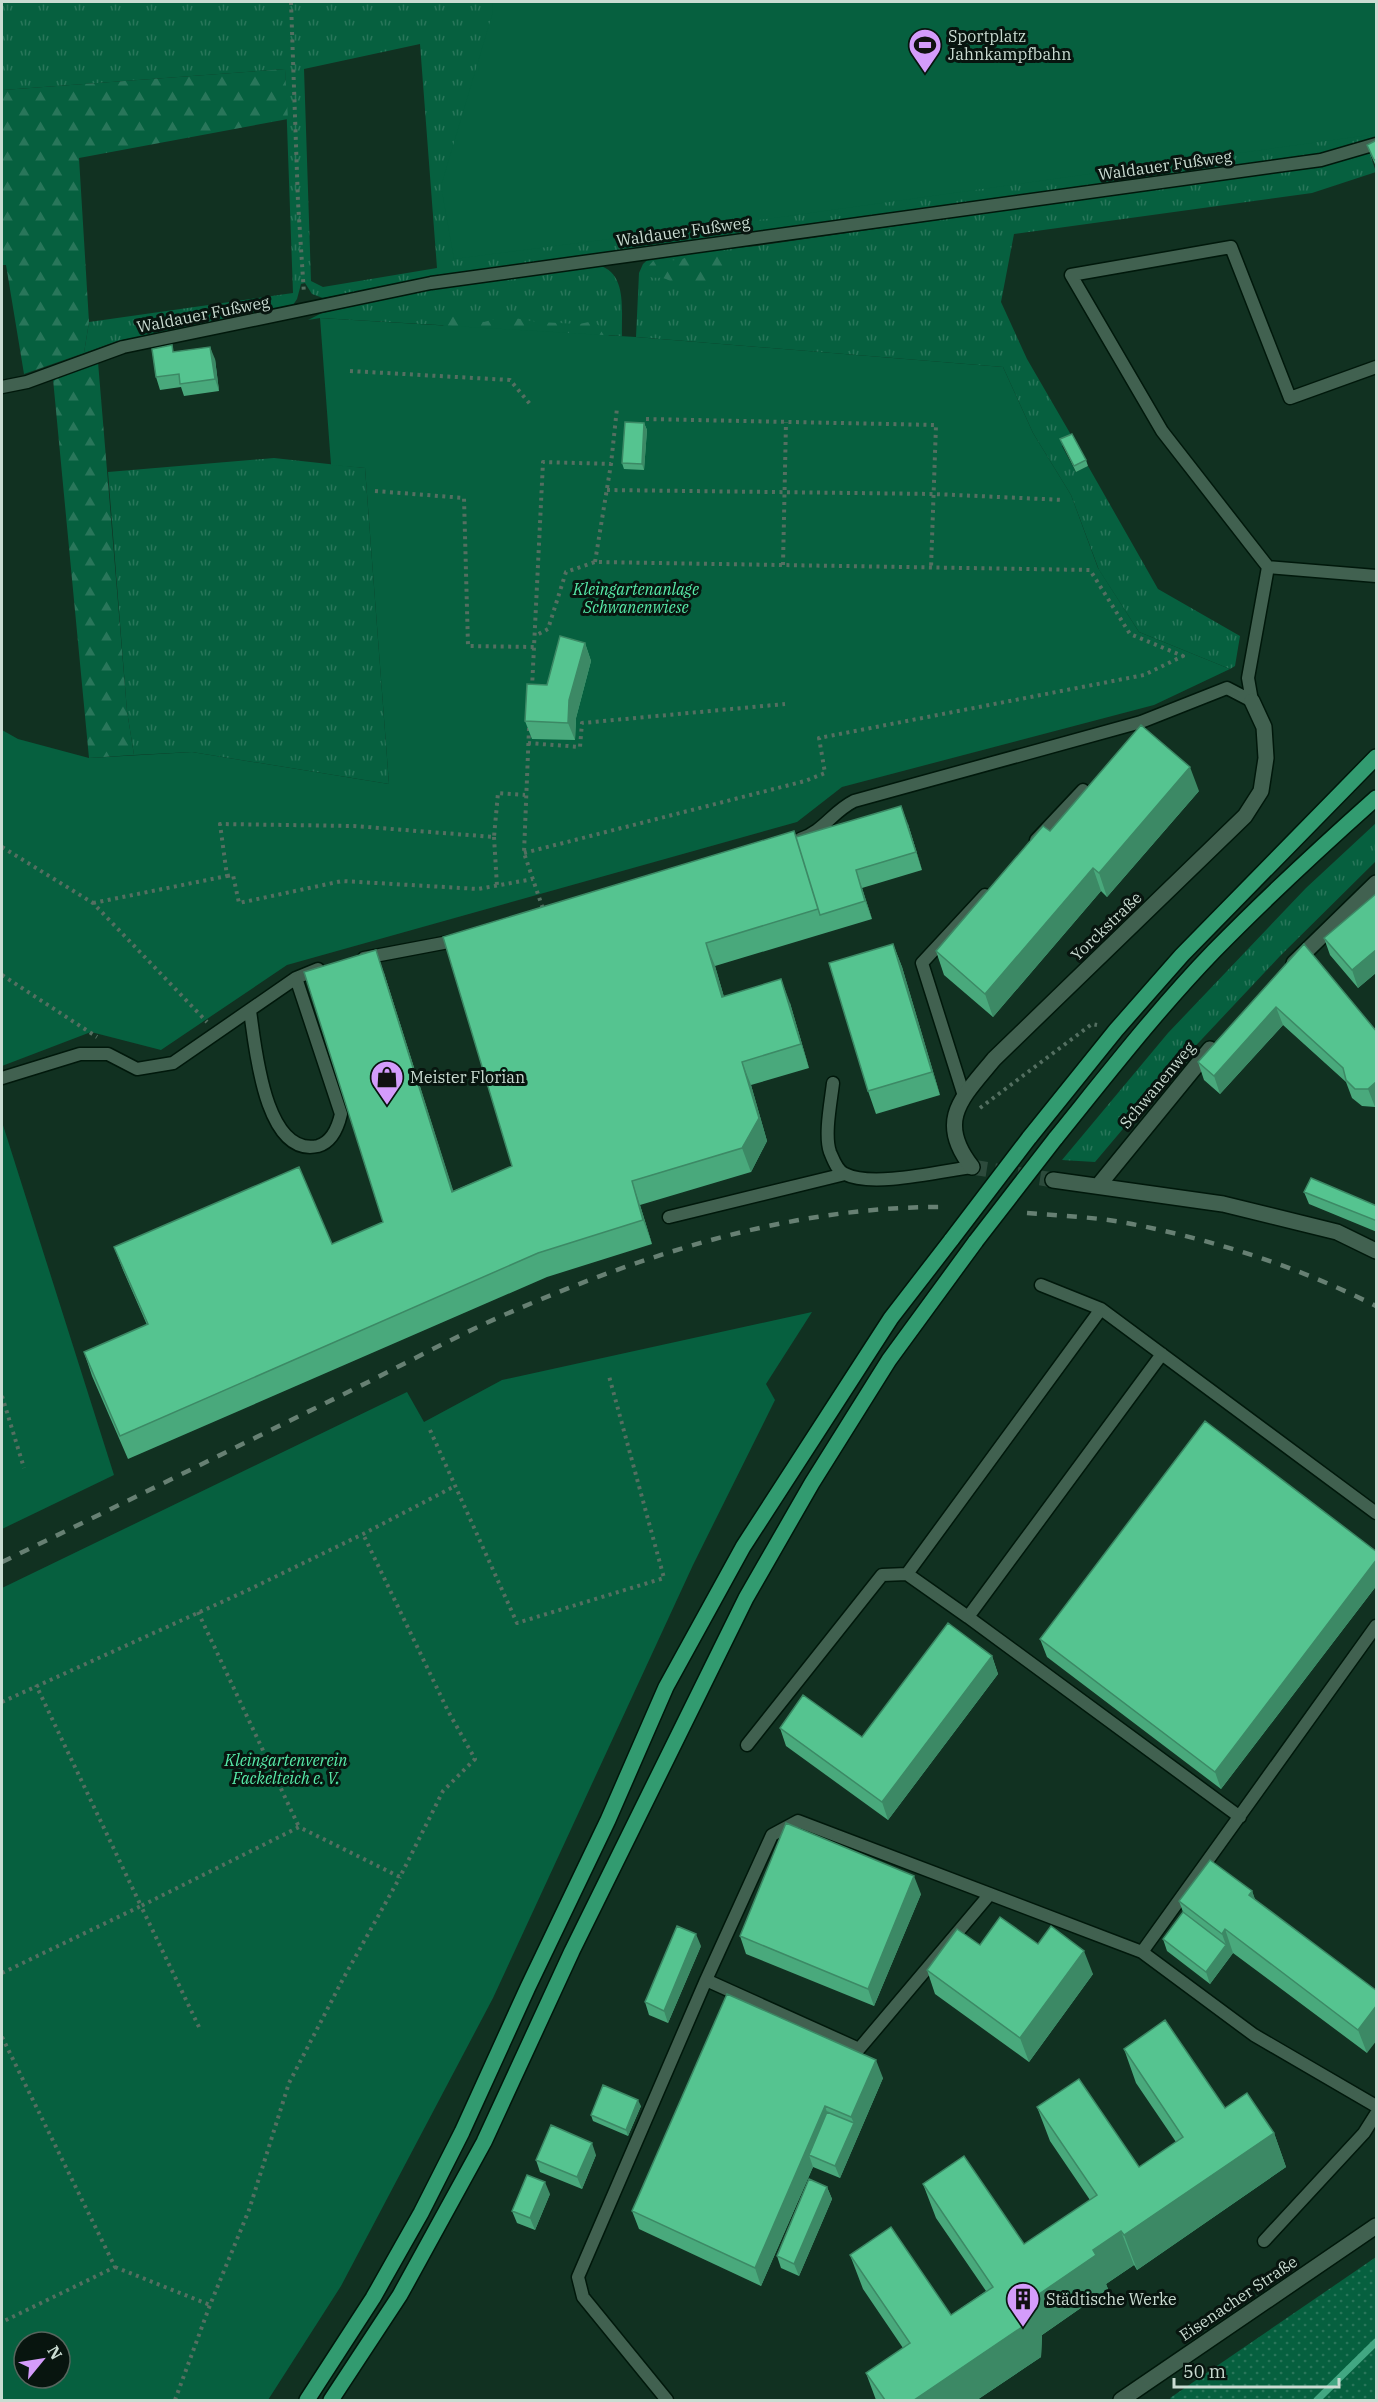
<svg xmlns="http://www.w3.org/2000/svg" width="1378" height="2402" font-family="'IBM Plex Serif',serif">
  <defs>
    <pattern id="grass-tufts" width="24" height="20" patternUnits="userSpaceOnUse" patternTransform="scale(1.5)"><rect width="24" height="20" fill="#06603f"/><path d="M3 7l-1-3M5 7V3M7 7l1-3M15 17l-1-3M17 17v-4M19 17l1-3" fill="none" stroke="#29765a"/></pattern>
    <pattern id="forest-firs" width="22" height="20" patternUnits="userSpaceOnUse" patternTransform="scale(1.5)"><rect width="22" height="20" fill="#06603f"/><path d="M5 1l3.5 6h-7zM16 11l3.5 6h-7z" fill="#29765a"/></pattern>
    <pattern id="park-dots" width="8" height="8" patternUnits="userSpaceOnUse" patternTransform="scale(1.5)"><rect width="8" height="8" fill="#06603f"/><path d="M2 2h.1M6 6h.1" fill="none" stroke="#29765a" stroke-width="1.8" stroke-linecap="round"/></pattern>
  </defs>
  <rect width="100%" height="100%" fill="#113121"/>
  <path fill="url(#grass-tufts)" fill-rule="evenodd" d="M2,2h1374v136l-50,16c-107,15 -215,31 -322,45 -228,30 -455,57 -681,99l-11,-4 -7,-11 -4,1 -4,15 -6,9 -174,33 -33,12 5,-31 204,-29 -8,-224 -282,21 -1,49zM420,44l17,224 -114,19 -12,-6 -7,-212z
    M1376,148l-5,9 5,15 -64,21 -298,41 -13,68 26,57 47,81 -12,6 14,26 12,-6 70,123 82,47 -5,30 -5,3 -91,-37 -40,-62 -28,-75 -38,-62 -30,-66 -367,-30 3,-64 4,-9 9,-8 105,-10 555,-80z
    M598,265c30,8 23,46 24,71l-302,-18 -12,2 14,-7 110,-24z
    M274,458l91,10 24,316 -197,-32 -58,3 -7,-44 -19,-239z
    M1376,823v38l-96,95 -109,116 -76,90 -33,-2 106,-127 138,-145z"/>
  <path fill="url(#forest-firs)" d="M285,69l3,50 -209,39 10,164 -5,31 -60,21 -18,-109h-4l1,-175z
    M710,252l13,6 3,11c-14,13 -30,21 -49,15 -5,-1 -9,-5 -14,-6 -8,-1 -11,2 -18,-5l2,-5 6,-7 28,-1 7,-4z
    M446,316l23,2 15,4 14,-4h16l24,4 42,2c20,-6 18,5 32,14l-167,-8 -3,-8z
    M98,362l29,349 7,44 -45,3 -36,-379z"/>
  <path fill="url(#park-dots)" d="M1376,2257v141l-2,2h-202l-2,-2z"/>
  <path fill="#06603f" fill-rule="evenodd" d="M493,2h883v132l-602,84 -320,41 -13,-73 51,-171z
    M320,318l316,19 367,30 30,66 38,62 27,73 41,64 91,37 -76,36 -312,82 -45,35 -510,143 -126,85 -70,-18 -89,34v-336l16,9 71,19 103,-6 197,32 -24,-316 -34,-3z
    M2,1122l112,353 -112,54z
    M812,1312l-46,72 9,16 -82,165 -200,433 -152,288 -73,114h-266v-812l405,-196 17,30 78,-42zM24,2342h36v36h-36z"/>
  <g fill="none" stroke-linecap="round" stroke-linejoin="round">
    <path stroke="#42a782" stroke-width="7" d="M1317,2400l59,-58"/>
    <path stroke="#2d4b3c" stroke-width="15" stroke-dasharray="15 8" stroke-linecap="butt" d="M972,1167l81,13"/>
    <g stroke="#00180b" stroke-width="15">
      <path id="lane" d="M1376,367l-86,31 -59,-151 -160,28 91,156 106,136 108,9
        M2,387l25,-5 96,-35 308,-64 890,-123 55,-16
        M1252,701l-4,-23 20,-111
        M800,839c24,-8 32,-27 54,-38l287,-79 86,-34 25,13
        M1036,840l47,-50
        M364,958l95,-18
        M250,1011c5,33 14,147 68,135 14,-4 20,-19 23,-32l-45,-136
        M2,1078l78,-24h28l29,15 36,-6 123,-85 22,-9
        M833,1083c-2,18 -9,52 -3,69 3,7 7,19 15,22 27,14 97,-3 127,-7
        M964,1096l-42,-133 63,-68
        M669,1217l176,-43
        M1041,1285l60,24 275,204
        M907,1574l194,-265
        M968,1617l272,200
        M747,1745l135,-170 25,-1 61,43 194,-263
        M1142,1952l234,-326
        M706,1980l153,69 131,-155
        M1264,2241l100,-108 12,-19
        M667,2400l-84,-103 -5,-20 128,-297 66,-145 26,-14 344,131 112,83 122,71"/>
    </g>
    <g stroke="#00180b" stroke-width="18">
      <path id="street" d="M1294,963l82,-80
        M972,1167c-37,-47 -9,-70 22,-108l251,-243 16,-25 5,-33 -2,-31 -12,-26
        M1053,1180l170,24 114,28 39,19
        M1098,1186l112,-137
        M1121,2400l255,-174"/>
    </g>
    <g stroke="#00180b" stroke-width="18">
      <path id="primary" d="M1029,1138l87,-108 66,-75 194,-198
        M1055,1139c51,-63 102,-129 159,-188 52,-53 107,-104 162,-153
        M307,2400l66,-102 48,-85 41,-81 66,-145 80,-167 58,-133 77,-140 148,-229 61,-79
        M331,2400l69,-105 84,-153 88,-191 174,-353 66,-115 77,-123 87,-119"/>
    </g>
    <path stroke="#546f61" stroke-width="4" stroke-dasharray="3 4.5" stroke-linecap="butt" d="M291,2l7,200 6,92
      M350,371l160,9 20,24
      M646,419l290,6 -5,143
      M607,490l327,4 130,6
      M375,491l89,7 4,148 66,1
      M595,562l16,-98 6,-56
      M783,565l3,-143
      M532,688l11,-226 68,2
      M529,728l-5,125 19,56
      M528,743l52,4 2,-24 203,-19
      M494,837l3,49
      M2,847l91,56 114,119
      M524,853l281,-72 20,-8 -6,-35 325,-63 39,-19 -53,-22 -40,-64 -495,-8 -29,10 -18,57 -13,7
      M227,876l6,-1 6,28 103,-22 136,8 55,-10
      M93,903l134,-27 -7,-52 134,2 140,11 4,-44 27,2
      M2,975l95,62
      M980,1108l112,-84 5,1
      M2,1396l22,72
      M430,1430l87,193 147,-45 -55,-202
      M198,1612l101,215
      M2,1702l244,-111 117,-57 92,-48
      M2,1973l139,-67 -105,-221
      M199,2027l-58,-121 158,-79 101,50 43,-86 32,-32 -27,-48 -85,-177
      M2,2037l113,230 -113,55
      M115,2267l95,38
      M175,2400l35,-95 39,-95 40,-127 54,-104 57,-102"/>
    <use href="#lane" stroke="#416150" stroke-width="12"/>
    <use href="#street" stroke="#416150" stroke-width="15"/>
    <use href="#primary" stroke="#329b70" stroke-width="15"/>
    <path stroke="#678073" stroke-width="4.5" stroke-dasharray="10 10" stroke-linecap="butt" d="M1027,1213c35,3 71,4 105,11 85,17 167,43 244,82
      M2,1562c114,-55 228,-112 342,-168 53,-26 106,-55 160,-79 138,-60 284,-108 436,-108"/>
    <g stroke="#00180b" stroke-width="18" stroke-linecap="butt">
      <path id="primary-bridge" d="M952,1239l77,-101
        M976,1241l79,-102"/>
    </g>
    <use href="#primary-bridge" stroke="#329b70" stroke-width="15"/>
  </g>
  <path fill="#49a97c" d="M1377,140v29l-10,-24z
    M174,352l41,7 4,32 -35,5 -3,-9 -21,3 -4,-13z
    M644,423l3,7 -3,40 -20,-1 -2,-6z
    M1060,439l26,21 2,6 -12,6z
    M585,643l6,18 -15,57 -1,22 -43,-1 -7,-18 22,-36z
    M1199,791l-92,106 -6,-6 -108,126 -49,-42 -8,-24 114,-120z
    M908,824l14,46 -60,18 10,31 -157,47 9,31 66,6 19,65 -58,17 16,56 -16,31 -111,33 12,39 -105,33 -419,182 -36,-83 -8,-24 63,-27 -24,-55 -9,-23 218,-3 51,-22 1,-249 69,218 59,-25 284,-329z
    M1377,893v79l-19,16 -28,-33 -6,-17z
    M893,944l9,23 38,128 -64,19 -8,-23z
    M1304,944l73,88v73l-2,2 -13,-1 -10,-8 -6,-16 -63,-57 -63,69 -16,-14 -6,-18z
    M1304,1192l73,14v26l-68,-28z
    M1377,1552v33l-156,204 -174,-132 -7,-18z
    M992,1656l6,18 -110,146 -102,-74 -6,-18 82,9z
    M1252,1891l3,9 122,91 -10,62 -134,-100 -23,31 -43,-33 -4,-12 20,-27 -4,-11z
    M921,1894l-47,112 -128,-52 -6,-18z
    M1038,1944l55,30 -64,88 -94,-68 -8,-24 53,-25z
    M701,1946l-33,77 -19,-8 -4,-13z
    M727,1994l156,84 -43,100 -27,-11 -52,119 -122,-57 -7,-18z
    M1124,2049l101,59 49,25 12,34 -149,103 -3,-5 -28,19 2,5 -66,46 -1,22 -64,43h-101l-10,-27 37,-25 -40,-59 -13,-34 101,60 35,-24 -50,-73 -13,-34 101,60 66,-44 -40,-59 -13,-34 102,60 37,-25 -40,-59z
    M641,2106l-13,30 -35,-15 -2,-6z
    M596,2155l-14,34 -42,-17 -4,-12z
    M827,2187l5,12 -33,77 -18,-8 -4,-12z
    M550,2194l-15,36 -18,-7 -5,-12z"/>
  <path fill="#3c8965" d="M210,347l5,12 4,32 -4,-12z
    M644,423l3,7 -3,40 -2,-6z
    M585,643l6,18 -15,57 -1,22 -7,-17 1,-23z
    M1190,767l9,24 -92,106 -8,-24z
    M901,806l7,18 14,46 -6,-18z
    M1093,868l8,23 -108,126 -8,-23z
    M856,870l6,18 10,31 -7,-18z
    M706,943l9,23 16,55 -9,-24z
    M893,944l9,23 38,128 -8,-23z
    M1377,949v23l-19,16 -6,-18z
    M376,950l8,23 77,242 -9,-23z
    M781,979l9,24 19,65 -8,-24z
    M1276,1007l7,18 -63,69 -6,-18z
    M742,1062l9,23 16,56 -16,31 -9,-24z
    M1377,1081v24l-2,2 -7,-18z
    M632,1181l8,24 12,39 -9,-24z
    M1377,1559v26l-156,204 -6,-17z
    M992,1656l6,18 -110,146 -6,-18z
    M914,1876l7,18 -47,112 -6,-17z
    M1252,1891l9,24 -12,-20z
    M1225,1929l8,24 -23,31 -4,-12 20,-27 -4,-11z
    M696,1934l5,12 -33,77 -4,-12z
    M1084,1951l9,23 -64,88 -9,-24z
    M1377,2005v35l-10,13 -9,-23z
    M876,2060l7,18 -43,100 -5,-12 19,-43 -3,-6z
    M638,2100l3,6 -13,30 -2,-6z
    M825,2106l6,18 -22,31 4,12 -52,119 -6,-18z
    M1274,2133l12,34 -149,103 -13,-35z
    M592,2143l4,12 -14,34 -5,-12z
    M545,2182l5,12 -15,36 -5,-12z
    M827,2187l5,12 -33,77 -5,-12z
    M1121,2231l13,34 -28,19 2,5 -66,46 -1,22 -64,43h-63l115,-99 64,-51z"/>
  <path fill="#55c490" stroke="#3c8965" stroke-width="1.5" d="M1377,140v19l-3,1 -7,-15z
    M172,345l1,7 37,-5 5,32 -35,5 -1,-10 -23,3 -4,-28z
    M625,422l19,1 -2,41 -20,-1z
    M1072,434l14,26 -12,6 -14,-27z
    M560,636l25,7 -16,57 -1,23 -43,-2 2,-37 20,1z
    M1141,725l49,42 -91,106 -6,-5 -108,126 -49,-43 107,-125 7,5z
    M901,806l15,46 -60,18 9,31 -45,14 -24,-78z
    M794,831l24,78 -112,34 16,54 59,-18 20,65 -59,18 17,56 -17,30 -110,33 11,39 -105,33 -418,183 -36,-84 64,-28 -34,-77 185,-80 33,77 51,-22 -79,-250 72,-22 76,242 60,-26 -69,-229z
    M1377,893v56l-25,21 -28,-32z
    M893,944l39,128 -64,19 -39,-128z
    M1304,944l73,88v49l-9,8h-13l-9,-9 -3,-12 -67,-61 -62,69 -16,-14z
    M1311,1178l66,28v15l-73,-29z
    M1205,1421l172,131v7l-162,213 -175,-133z
    M948,1623l44,33 -110,146 -102,-74 23,-33 59,42z
    M786,1823l128,53 -46,113 -128,-53z
    M1210,1860l42,31 -3,4 128,96v14l-19,25 -133,-101 -3,5 -43,-33z
    M1183,1912l43,33 -20,27 -43,-33z
    M1000,1917l38,27 13,-18 33,25 -64,87 -93,-68 30,-41 23,16z
    M677,1926l19,8 -32,77 -19,-9z
    M727,1994l149,66 -25,57 -26,-11 -70,162 -123,-57z
    M1165,2020l60,88 22,-15 27,40 -150,102 -3,-4 -28,19 3,5 -67,46 -1,22 -114,77h-29l-19,-27 44,-30 -60,-88 41,-28 60,88 42,-28 -70,-103 41,-28 60,88 73,-49 -60,-88 42,-28 60,88 44,-30 -59,-88z
    M603,2085l35,15 -12,30 -35,-15z
    M827,2112l27,11 -19,43 -26,-11z
    M551,2125l41,18 -15,34 -41,-17z
    M527,2175l18,7 -15,36 -18,-7z
    M809,2179l18,8 -33,77 -17,-8z"/>
  <defs>
    <g id="stadium-pin" transform="scale(1.725)"><path d="M0 17L-7.5 6A9.5 9.5 0 1 1 7.5 6Z" fill="#d49cfb" stroke="#08150f"/><path d="M0-5a6.5 5 0 1 0 0 10a6.5 5 0 1 0 0-10ZM-3.5-1.8h7v3.6h-7Z" fill="#111"/></g>
    <g id="shop-pin" transform="scale(1.725)"><path d="M0 17L-7.5 6A9.5 9.5 0 1 1 7.5 6Z" fill="#d49cfb" stroke="#08150f"/><path d="M-5-2.5h2.3a2.7 3.5 0 0 1 5.4 0H5L5.5 6h-11ZM-1.5-2.5h3a1.5 2.3 0 0 0-3 0Z" fill="#111"/></g>
    <g id="building-pin" transform="scale(1.725)"><path d="M0 17L-7.5 6A9.5 9.5 0 1 1 7.5 6Z" fill="#d49cfb" stroke="#08150f"/><path d="M-4-6H4V6H1V3H-1V6H-4ZM-2.5-4.3h1.7v1.8h-1.7ZM.8-4.3h1.7v1.8H.8ZM-2.5-1h1.7V.8h-1.7ZM.8-1h1.7V.8H.8Z" fill="#111"/></g>
  </defs>
  <g fill-rule="evenodd">
    <use href="#stadium-pin" x="925" y="45"/>
    <use href="#shop-pin" x="387" y="1077"/>
    <use href="#building-pin" x="1023" y="2299"/>
  </g>
  <g text-anchor="middle" dominant-baseline="central" stroke-width="6" stroke-linejoin="round" paint-order="stroke">
    <g font-size="16" fill="#cadcd2" stroke="#08150f" text-anchor="start">
      <text x="948" y="36">Sportplatz<tspan x="948" dy="18">Jahnkampfbahn</tspan></text>
      <text x="410" y="1077">Meister Florian</text>
      <text x="1046" y="2299">Städtische Werke</text>
    </g>
    <g font-size="16" fill="#cadcd2" stroke="#08150f">
      <text transform="translate(1165 165) rotate(-8)">Waldauer Fußweg</text>
      <text transform="translate(683 231) rotate(-8)">Waldauer Fußweg</text>
      <text transform="translate(203 314) rotate(-11)">Waldauer Fußweg</text>
      <text transform="translate(1106 926) rotate(-44)">Yorckstraße</text>
      <text transform="translate(1157 1085) rotate(-50)">Schwanenweg</text>
      <text transform="translate(1238 2298) rotate(-34)">Eisenacher Straße</text>
    </g>
    <g font-size="16" font-style="italic" fill="#57eba9" stroke="#08150f">
      <text x="636" y="589">Kleingartenanlage<tspan x="636" dy="18">Schwanenwiese</tspan></text>
      <text x="286" y="1760">Kleingartenverein<tspan x="286" dy="18">Fackelteich e. V.</tspan></text>
    </g>
  </g>
  <rect width="1378" height="2402" fill="none" stroke="#cadcd2" stroke-width="6"/>
  <g transform="translate(42 2360) rotate(60)"><circle r="28" fill="#08150f" stroke="#56655d" stroke-width="1.5"/>
  <path d="M0-4.5L10 22L0 15L-10 22Z" fill="#d49cfb"/>
  <text y="-9" font-size="16" font-weight="bold" text-anchor="middle" fill="#cadcd2">N</text>
  </g>
  <path d="M1174 2378v9h165v-9" fill="none" stroke="#cadcd2" stroke-width="3"/>
  <text x="1183" y="2378" font-size="18" fill="#cadcd2" stroke="#08150f" stroke-width="4.5" paint-order="stroke">50 m</text>
</svg>
